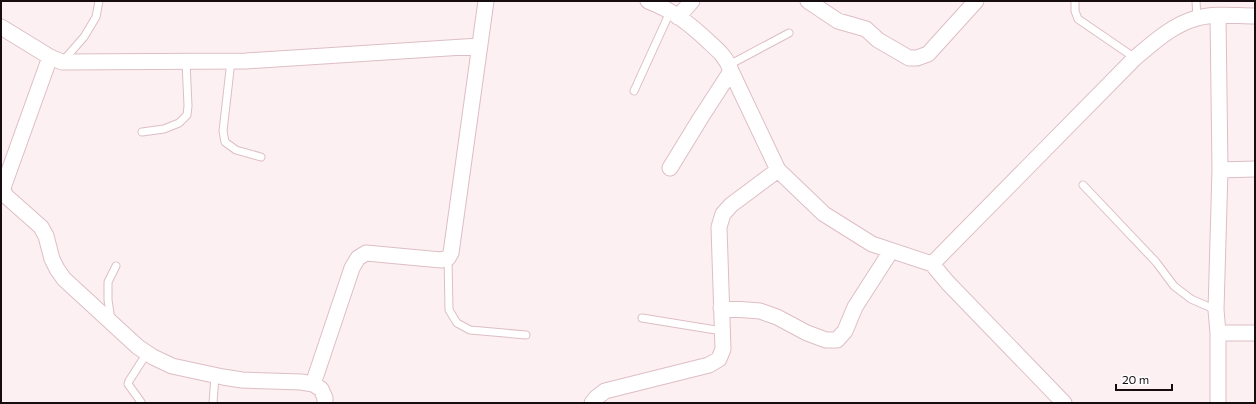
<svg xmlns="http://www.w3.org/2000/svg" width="1256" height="404" font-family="Commissioner,sans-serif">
  <rect width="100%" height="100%" fill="#fdf0f3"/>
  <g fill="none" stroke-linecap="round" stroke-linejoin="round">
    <g stroke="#ddbec5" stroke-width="9">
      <path id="service" d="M1075,1v10l3,8 57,39
        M1196,1l1,17
        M231,61l-8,70 2,11 11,8 25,7
        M62,62l22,-25 12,-20 3,-16
        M729,65l60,-32
        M634,91l36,-79
        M142,132l22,-3 15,-6 8,-8 1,-9 -2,-45
        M1083,185l73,77 18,24 17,13 25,11
        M448,258l1,52 8,13 13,7 56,5
        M642,318l80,13
        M111,320l-3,-20v-18l8,-16
        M141,402l-13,-18 1,-3 18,-28
        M213,403l2,-27"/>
    </g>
    <g stroke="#ddbec5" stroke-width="17">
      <path id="minor" d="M648,1c24,9 42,23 61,41 10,9 18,16 22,29l47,99 46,44 48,30 60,20 203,-206c19,-16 37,-33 62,-40 18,-5 39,-2 58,-2
        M808,1l30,20 28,8 12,11 31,18h8l11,-4 48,-53
        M678,17l14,-16
        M1,27l49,30 12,5 184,-1 233,-15
        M50,57l-46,128 -1,5 3,6 35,31 5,9 6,23 5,10 7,10 74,68 15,10 19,9 51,11 19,3 59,2 12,2 8,5 4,9v5
        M670,168l30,-49 31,-48
        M1220,170l35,-1
        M932,264l16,19 116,120
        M721,308l39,3 17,6 30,16 19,7h11l8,-9 10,-24 36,-56
        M1218,333h37
        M313,384l39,-116 6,-10 8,-5 75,7 7,-2 3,-5 35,-252
        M592,403l4,-5 9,-7 104,-26 10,-6 4,-10 -4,-122 4,-13 8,-9 47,-35
        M1218,403v-70l-2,-23 4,-140 -2,-154"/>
    </g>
    <use href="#service" stroke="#fff" stroke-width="7"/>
    <use href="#minor" stroke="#fff" stroke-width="15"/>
  </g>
  <rect width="1256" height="404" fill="none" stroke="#170d10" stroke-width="4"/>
  <path d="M1116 384v6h56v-6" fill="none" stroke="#170d10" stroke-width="2"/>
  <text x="1122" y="384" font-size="12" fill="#170d10" stroke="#ffffff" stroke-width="3" paint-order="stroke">20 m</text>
</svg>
